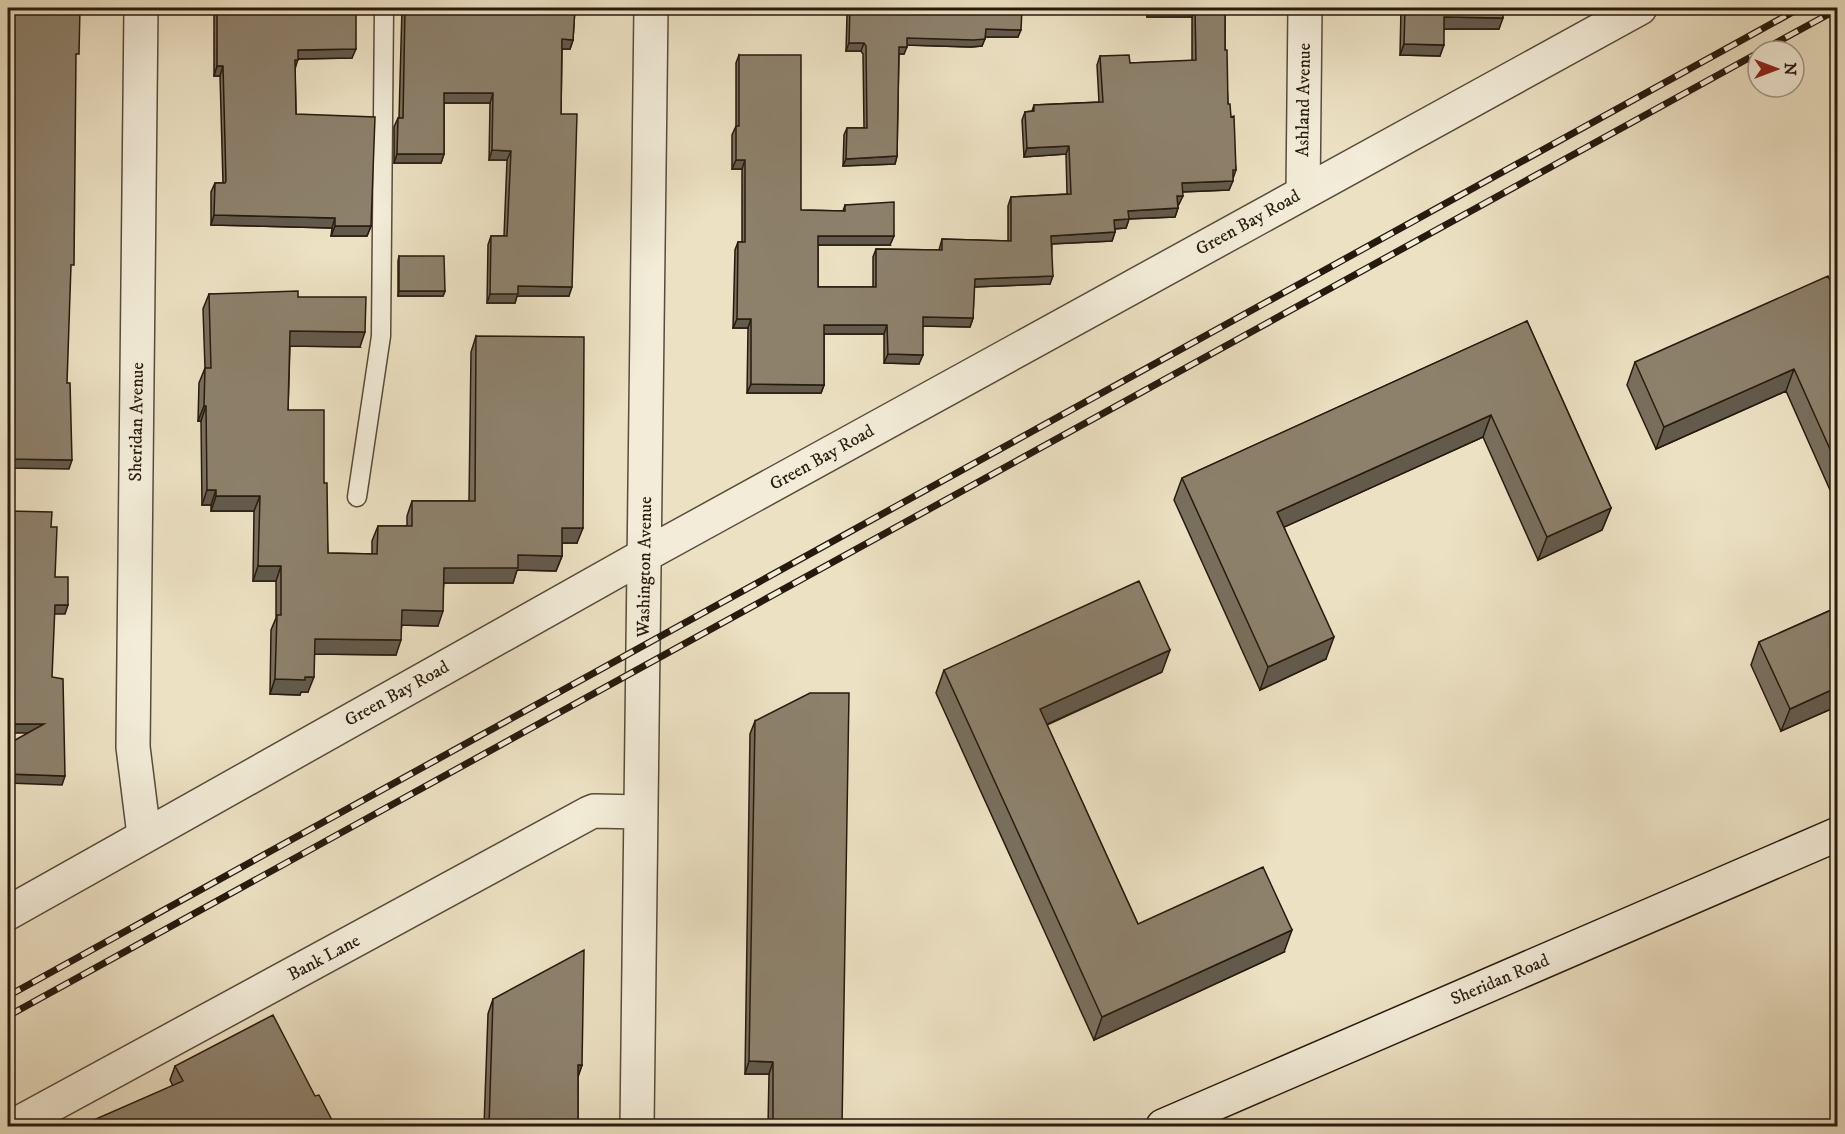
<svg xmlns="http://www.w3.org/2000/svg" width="1845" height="1134" font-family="'IM FELL DW Pica',serif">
  <rect width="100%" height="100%" fill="#ece1c3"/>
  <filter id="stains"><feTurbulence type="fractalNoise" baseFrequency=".00333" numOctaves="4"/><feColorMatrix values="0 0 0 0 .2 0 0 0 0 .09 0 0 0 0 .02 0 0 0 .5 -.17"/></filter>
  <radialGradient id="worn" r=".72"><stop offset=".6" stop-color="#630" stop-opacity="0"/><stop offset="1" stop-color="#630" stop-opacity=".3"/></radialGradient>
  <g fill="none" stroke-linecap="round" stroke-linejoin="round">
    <g stroke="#584c3a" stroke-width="21">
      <path id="service" d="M357,497l24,-161 3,-328"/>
    </g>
    <g stroke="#584c3a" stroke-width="36">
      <path id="minor" d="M141,8l-8,739 11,88
        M1303,193l2,-185
        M645,555l995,-547
        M13,1126l576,-313 5,-2 47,1
        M637,1126l14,-1118"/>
    </g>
    <g stroke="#584c3a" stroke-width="36">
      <path id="tertiary" d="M8,913l637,-358"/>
    </g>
    <g stroke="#271a0d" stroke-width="36">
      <path id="secondary" d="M1163,1126l675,-292"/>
    </g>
    <use href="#service" stroke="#f3ecd8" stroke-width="18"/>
    <use href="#minor" stroke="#f3ecd8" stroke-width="33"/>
    <use href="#tertiary" stroke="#f3ecd8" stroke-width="33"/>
    <use href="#secondary" stroke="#f3ecd8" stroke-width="33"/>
    <g stroke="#271a0d" stroke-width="7">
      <path id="rail" d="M1761,51l77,-42
        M8,996l1792,-988
        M8,1016l1750,-963"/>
    </g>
    <use href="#rail" stroke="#f3ecd8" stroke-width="4.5" stroke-dasharray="14" stroke-linecap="butt"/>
  </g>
  <path fill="#796f5d" stroke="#271a0d" stroke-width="1.5" d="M214,8h142l-4,50 -54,1 -3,10 1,45 75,112 -4,10h-36l1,-8 -121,-3v-33l4,-9h8l-3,-107h-6z
    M402,8h173l-2,32 -3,9h-8l-1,65 8,182h-52l-2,7h-28l1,-58 3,-9h13l3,-76h-18l1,-57h-46v51l-3,9h-47v-36l4,-9h1z
    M850,8l125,4v-4h47l-4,29h-33l-3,9 -11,1 -64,-2 -3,9h-5l-2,102 -2,8 -52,2 1,-31 3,-7h17l-1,-74 -2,-3h-15l1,-36z
    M1147,8h78v42l3,54 8,66 -7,20 -47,2 -3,12 -1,1v3l-3,9 -46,2 -3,9 -11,1v3l-3,9 -60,3 -2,40 -76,3 -1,31 -3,9 -47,-1 -4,38 -35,-1v-29h-60v51l-3,8h-74l1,-65h-15l2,-78 3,-8h4v-73h-10v-34l4,-9v-63l3,-8 62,155 42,1 2,-6 45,40h-72v42h55v-30l3,-8 63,1 3,-11 66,2v-35l3,-9 56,-3 -1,-40 -42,3 -2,-37 3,-8 7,-1 2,-6 65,-3 -2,-37 3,-9 30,7 62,-2v-44h-45z
    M1401,8h102l-4,21h-55l-4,27 -40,-1z
    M399,256l46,35 -2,5h-45v-35z
    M209,294l89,3 62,50 -70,-1 -2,64 36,73 4,70 44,1v-13l6,-15h29v-10l5,-15h57l2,-149 5,-16 101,207h-15v13l-6,15 -39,-1 -4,13h-69l-6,43 -36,-1 -6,30 -82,-1 -6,38h-7l-1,3 -30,-1 1,-64 5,-12v-37h-23l1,-70h-43v-6h-9l-1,-84h-3l1,-38 6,-15 -2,-59z
    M1838,298v210l-52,-117 -130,58 -29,-64 8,-23z
    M1527,321l84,187 -9,22 -64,30 -55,-123 -199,90 42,132 -66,31 -86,-190 8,-22z
    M1838,607v99l-57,25 -30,-66 8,-23z
    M944,670l218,2 -115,53 91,199 146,28 -190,88 -158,-347z
    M755,721l87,405h-74l1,-52h-24l5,-340z
    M493,999l89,66 -4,11v50h-94l4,-112z
    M175,1066l140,30 20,30 -162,-40 -3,-6z"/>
  <path fill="#635a4c" stroke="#271a0d" stroke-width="1.5" d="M1150,8h45l-3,9h-45z
    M1444,17l59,1 -4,11h-59z
    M986,29l35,1 -3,7h-35z
    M907,38l78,1 -3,7 -11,1 -67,-2z
    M562,39l11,1 -3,9h-11z
    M849,43h15l-3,8h-15z
    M1404,44l40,1 -4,11 -40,-1z
    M899,47h8l-3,7h-8z
    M356,49l-4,9 -57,1 3,-9z
    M217,66h6l-3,10h-6z
    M444,93h49l-3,10h-50z
    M1069,146l-3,8 -42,3 3,-9z
    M492,150l19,1 -4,9h-18z
    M397,154h47l-3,9h-47z
    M897,156l-2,8 -52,2 3,-7z
    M736,160h9l-3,9h-10z
    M1233,181l-4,9 -50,2 3,-9z
    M1177,196h6l-4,8 -5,1z
    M1178,208l-3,9 -50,2 3,-8z
    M214,215l121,3 -3,10 -121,-3z
    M1129,219l-3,9 -15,1 3,-9z
    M335,226h36l-4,10h-36z
    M1115,232l-3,9 -64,3 3,-8z
    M818,236h76l-4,9h-75z
    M1053,276l-3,8 -78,3 3,-8z
    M518,286l54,1 -3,9h-52l-2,7h-28l3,-9z
    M399,291h46l-2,5h-45z
    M923,317l50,1 -3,9 -50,-1z
    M737,319h14l-3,9h-15z
    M824,325h63l-3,9h-63z
    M290,331l75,1 -5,15 -75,-1z
    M888,354l35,1 -4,9 -35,-1z
    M1794,369l-8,22 -130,58 8,-22z
    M751,384l73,1 -3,8h-74z
    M204,406h2l-5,15h-3z
    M1491,415l-8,22 -214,97 8,-22z
    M8,459l64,1 -3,9 -61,-1z
    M207,490h9l-5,15h-9z
    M216,496h44l-6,15h-43z
    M1611,508l-9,22 -64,30 9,-23z
    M562,528h21l-6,15h-21z
    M518,555l44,1 -6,15 -39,-1 -4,13h-74l5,-15z
    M258,566h23l-5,15h-23z
    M55,605h13l-3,9h-13z
    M402,610l41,1 -5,15 -41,-1z
    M1334,637l-8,22 -66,31 8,-23z
    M315,639l86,1 -5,15 -87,-1z
    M1170,650l-8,22 -130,59 8,-22z
    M305,677h9l-6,15h-7l-1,3 -30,-1 5,-15z
    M1838,687v19l-57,25 9,-22z
    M8,724h36l-3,9h-33z
    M8,774l57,2 -3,9 -54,-2z
    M11,867l-3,9v-7z
    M1292,930l-8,22 -190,88 8,-23z
    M749,1061l24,1 -4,12h-24z
    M578,1065h4l-5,15z"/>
  <path fill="#8d816c" stroke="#271a0d" stroke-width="1.5" d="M8,8h72l-1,46h-3l-2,211h-3l-4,118h3l2,77 -64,-1z
    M217,8h139v41l-58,1v10h-3l1,54 79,3 -4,109h-36v-8l-121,-3 1,-32h10l1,-2 -3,-115h-6z
    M405,8h170l-2,32 -11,-1 -1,75h16l-5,173 -54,-1v8h-28l1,-58h16l4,-85 -19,-1 1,-57h-49v61h-47l1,-36h5z
    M850,8l128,4v-4h44l-1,22 -35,-1 -1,10 -11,1 -67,-2v9h-8l-2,109 -51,3 1,-31h20l-1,-82 -2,-3h-15z
    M1150,8h75v42h2l1,54h2l1,13 3,-1 2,54h-3v11l-51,2 1,13h-6l1,12 -50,3 1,8 -15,1 1,12 -64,4 2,40 -78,3 -2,39 -50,-1v38l-35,-1 -1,-29h-63v60l-73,-1v-65h-14l1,-77h7v-82h-9v-34h3v-71h62v155l44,1v-6l49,-3v34h-76v51h58v-38l66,1v-11l69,2v-44l60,-3 -2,-48 -42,2 -2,-36 9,-1v-6l69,-3 -3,-46 29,-1 1,8 66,-3 -1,-52z
    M1405,8h98v10l-59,-1v28l-40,-1z
    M399,256h45l1,35h-46z
    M1828,276l10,22v169l-44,-98 -130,58 -29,-65z
    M298,291v6h68l-1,35 -75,-1 -2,79h36v73h3l1,70 49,1 1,-28h34v-25h63l1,-165 108,1 -1,191h-21v28l-44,-1v13h-74l-1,43 -41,-1 -1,30 -86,-1 -1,38h-9v3l-30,-1 2,-64h4v-49h-23l2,-70h-44v-6h-9l-1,-84h-2l1,-38h6l-2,-74z
    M1527,321l84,187 -64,29 -56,-122 -214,97 57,125 -66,30 -86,-189z
    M8,511l44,1 -1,15h6l-2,50h13v28h-13l-3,72 11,2 2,97 -57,-2v-30l36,-20h-36z
    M1139,581l31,69 -130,59 98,215 125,-57 29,63 -190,87 -158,-347z
    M1838,607v80l-48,22 -31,-67z
    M810,693h39l-7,433h-69v-64l-24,-1 6,-340z
    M8,861l3,6 -3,2z
    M584,950l-2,115h-4v61h-89l4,-127z
    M273,1015l42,81 4,-1 16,31h-255l103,-45 -8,-15z
    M395,1122l12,4h1h-26z"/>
  <g text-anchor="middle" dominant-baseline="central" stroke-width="4.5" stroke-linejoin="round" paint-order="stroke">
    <g font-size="18" fill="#271a0d" stroke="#f3ecd8">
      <text transform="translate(1304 100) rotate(-89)">Ashland Avenue</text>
      <text transform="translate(1248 223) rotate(-29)">Green Bay Road</text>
      <text transform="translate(137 422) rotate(-89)">Sheridan Avenue</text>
      <text transform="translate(822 458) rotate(-29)">Green Bay Road</text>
      <text transform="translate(645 567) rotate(-89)">Washington Avenue</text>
      <text transform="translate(397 694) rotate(-29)">Green Bay Road</text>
      <text transform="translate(324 958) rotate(-28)">Bank Lane</text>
      <text transform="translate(1500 980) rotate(-23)">Sheridan Road</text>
    </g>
  </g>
  <rect width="1845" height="1134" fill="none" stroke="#ece1c3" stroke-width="30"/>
  <rect x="9" y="9" width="1827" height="1116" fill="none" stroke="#271a0d" stroke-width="3"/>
  <rect x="15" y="15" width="1815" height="1104" fill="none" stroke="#271a0d" stroke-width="1.5"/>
  <g transform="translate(1776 69) rotate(90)"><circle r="28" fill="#f3ecd8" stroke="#a19887" stroke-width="1.5"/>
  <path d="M0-4.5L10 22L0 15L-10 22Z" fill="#8f2418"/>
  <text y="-9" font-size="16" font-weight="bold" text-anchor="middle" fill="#271a0d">N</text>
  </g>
  <rect width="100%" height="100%" filter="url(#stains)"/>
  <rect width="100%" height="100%" fill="url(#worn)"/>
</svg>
